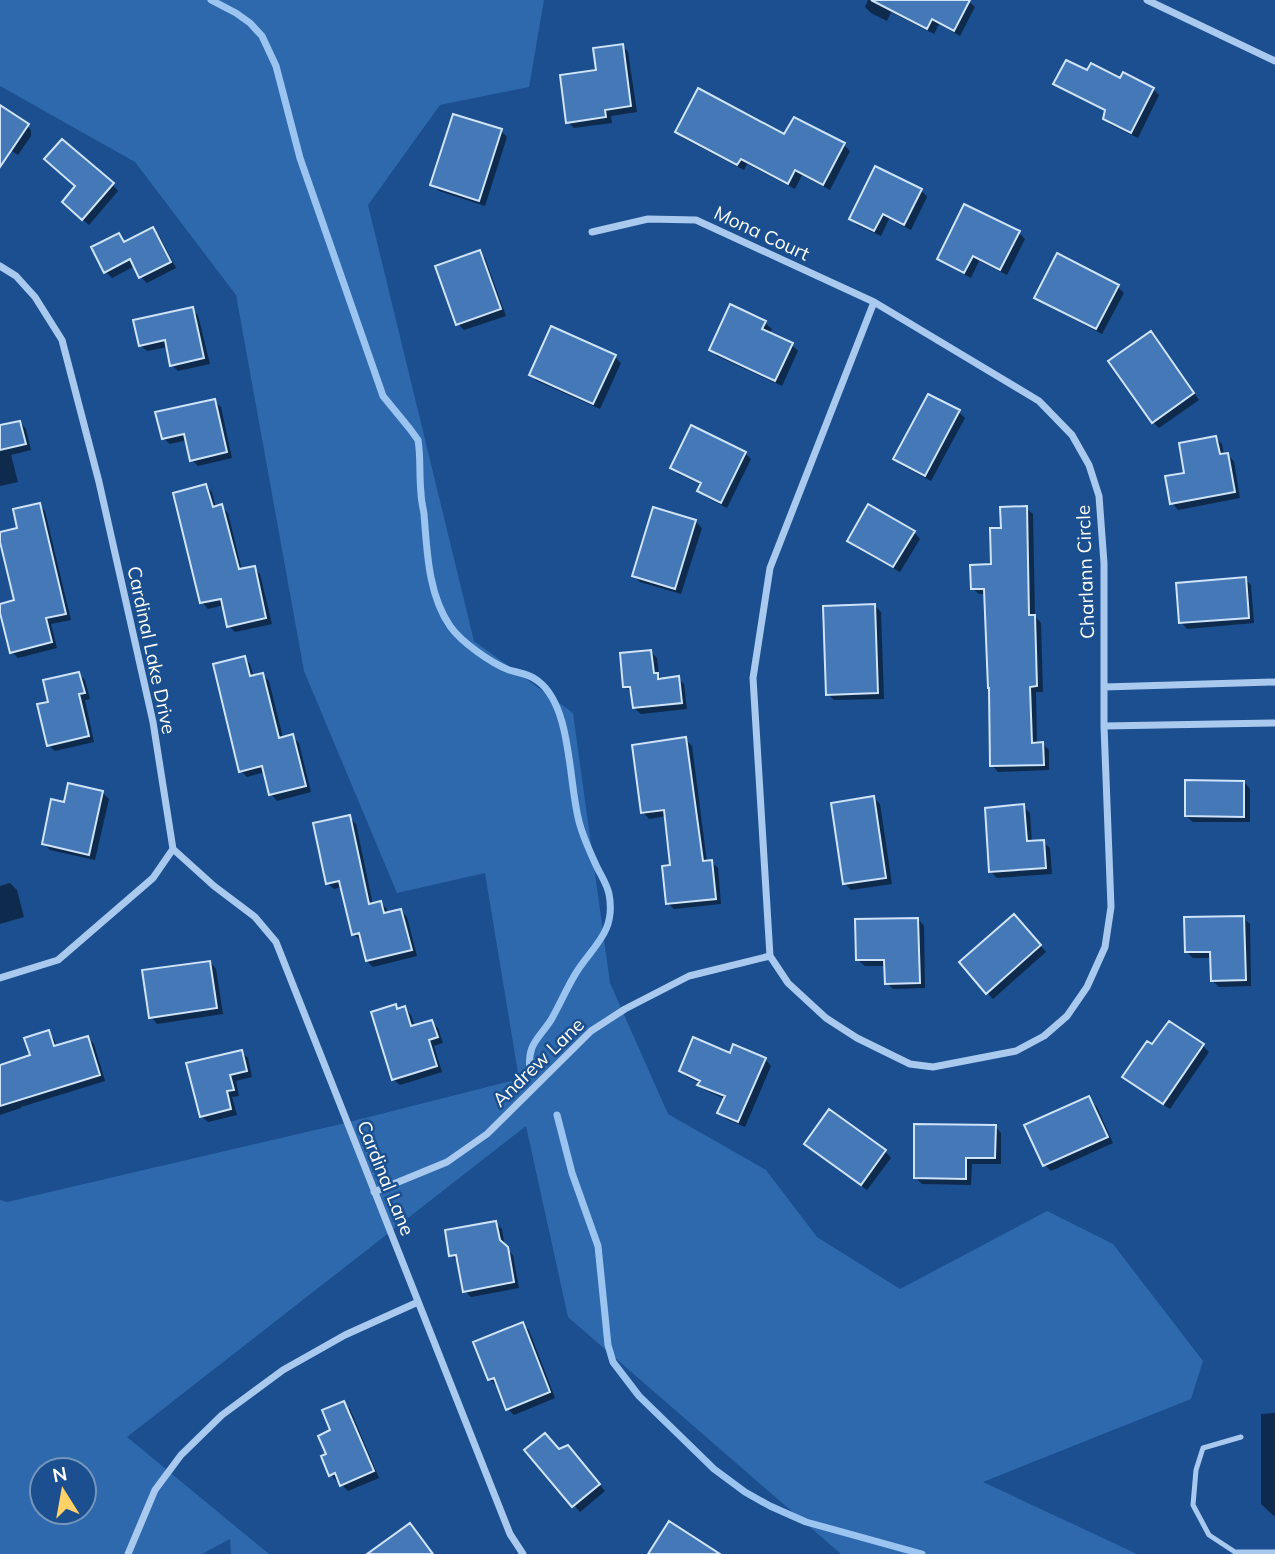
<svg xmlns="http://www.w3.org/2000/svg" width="1275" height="1554" font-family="Mulish,sans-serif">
  <rect width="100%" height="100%" fill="#1b4f8f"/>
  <path fill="#2e69ad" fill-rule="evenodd" d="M0,0h544l-15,87 -89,18 -72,100 106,436 99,72 37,270 58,131 98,56 51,67 83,52 147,-78 66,33 90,117 -12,38 -208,83 154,72h-296l-273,-237 -42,-191 -399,311 142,117h-38l-1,-15 -28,15h-202v-354l7,2 334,-78 178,-45 -34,-206 -88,20 -93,-222 -68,-376 -101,-133 -135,-76zM42,1470h42v42h-42z"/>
  <path fill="#0007" d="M868,0h99l8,7 -15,29 -21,-12 -5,10 -43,-22 -4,9 -16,-8 -6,-6z
    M622,45l6,7 9,60 -26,4 1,7 -38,5 -6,-6 30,-51z
    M1088,73l65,16 6,6 -21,43 -27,-13 -6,-6 2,-7 -45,-23 -6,-6z
    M0,107l24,16 7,7v6l-13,19 -18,-12z
    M501,131l6,6 -22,69 -46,-15 -7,-6z
    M677,132l108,4 59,9 6,6 -20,39 -28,-15 -7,14 -48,-25 -3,6 -61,-32z
    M112,184l6,7 -29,34 -19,-17 7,-21z
    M921,190l6,7 -16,33 -22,-11 -8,17 -24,-11 -6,-6z
    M153,229l6,6 17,33 -29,15 -6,-6 -6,-11 -23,12 -6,-6 13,-37 7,8z
    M1019,233l6,6 -18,36 -28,-14 -8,17 -26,-14 -6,-6z
    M479,252l6,6 21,58 -42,14 -6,-6z
    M1118,287l6,6 -22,41 -59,-31 -7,-6z
    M731,307l34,16 7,6 -3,5 23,11 6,6 -16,35 -65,-30 -6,-6z
    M192,309l6,6 12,49 -32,7 -6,-6 -4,-18 -21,4 -7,-6z
    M1157,340l42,60 -40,28 -6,-6z
    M615,357l6,6 -21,46 -63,-28 -6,-6z
    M214,401l7,6 11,51 -34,8 -6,-6 -4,-20 -18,4 -7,-6z
    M959,412l6,6 -34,63 -30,-16 -6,-6z
    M20,422l6,7 5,21 -20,5 7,27 -18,4v-59z
    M1216,438l6,6 2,11h3l7,6 6,37 -62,12 -6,-7 15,-29z
    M745,453l6,6 -24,49 -21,-11 -7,-6 3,-6 -24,-11 -6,-7z
    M206,486l6,6 4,16 5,-2 7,7 14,57 12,-2 6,6 12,50 -37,8 -6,-6 -5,-21 -16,4 -6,-7z
    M39,505l6,6 26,109 -20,4 6,24 -39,10 -6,-6 -12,-47 16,-4 -16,-67 19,-5z
    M1026,508l7,6 2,102 6,7 2,69h-7l1,52h6l6,6v20l-51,2 -6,-7 -6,-171h-7l-7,-6 20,-22 10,-36z
    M695,521l7,7 -21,66 -41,-12 -6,-6z
    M914,532l6,7 -20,33 -45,-25 -6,-6z
    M1245,579l6,6 3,38 -67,6 -6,-7z
    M875,606l6,6 3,87 -50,1 -6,-6z
    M651,652l6,6 2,18 4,4 15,-2 6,6 3,25 -46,5 -7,-6 -3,-15 -6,-7z
    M244,658l6,6 4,13 9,-2 6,6 14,57 9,-2 7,7 12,49 -34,9 -6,-7 -6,-22 -18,5 -6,-6z
    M79,674l6,6 5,19 -5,1 9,42 -39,9 -7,-6 2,-42z
    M685,739l7,7 15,116h4l7,6 3,36 -47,5 -6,-6 3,-36 -5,-51 -17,3 -6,-7z
    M1244,782l6,7v33h-57l-7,-6z
    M102,792l7,7 -14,61 -45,-10 -6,-6z
    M874,798l6,6 12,80 -41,6 -6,-6z
    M1023,806l7,7 2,30 11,-1 7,6 2,26 -55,4 -6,-6z
    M349,817l7,7 17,81 8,-2 6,6 1,5 13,-4 6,7 10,39 -44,11 -6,-6 -5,-21h-2l-6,-6 -12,-47 -8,2 -7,-6z
    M10,883l7,7 7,27 -24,7v-38z
    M1243,918l7,6 1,62 -32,1 -7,-7v-22h-19l-6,-6z
    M918,919l6,7 1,62 -32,1 -6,-6 -1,-17h-21l-7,-6z
    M1020,922l26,30 -53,47 -6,-7z
    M210,962l6,7 7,45 -66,10 -6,-7z
    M395,1006l4,4 6,-2 6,7 4,12 17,-5 6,6 5,15 -9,3 8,26 -42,13 -7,-6z
    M48,1032l6,7 3,8 31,-9 6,6 11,37 -84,26v1l-21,7v-48l32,-11z
    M1203,1046l6,6 -39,57 -39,-26 -6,-6 28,-30z
    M241,1052l7,6 4,19 -16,4 3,15 -7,1 5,18 -29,7 -7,-6z
    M731,1055l34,4 6,7 -26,61 -19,-8 -6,-6 5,-14 -20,-9 -6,-6 1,-1 -13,-6 -6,-6z
    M1090,1100l7,7 16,36 -62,28 -6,-6z
    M995,1126l6,7v31h-29l-1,21 -49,-1 -6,-6z
    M806,1144l79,7 6,7 -24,32 -55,-40z
    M496,1223l6,6 3,19 8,7 6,33 -48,9 -6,-6 -8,-30 -6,-6z
    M522,1324l7,6 26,68 -41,17 -6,-6 -10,-25 -2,1 -7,-6z
    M344,1403l6,6 29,69 -31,13 -6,-6 -2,-5 -3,1 -6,-6 -3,-20 4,-24z
    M1275,1413v104l-14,-13v-90z
    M527,1450l32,1 15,3 31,37 -25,21z"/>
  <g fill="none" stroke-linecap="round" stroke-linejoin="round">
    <path stroke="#9cc4f0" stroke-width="7" d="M211,0l25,13 14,10 12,13 14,30 24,92 83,238 27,33 8,11c3,18 1,35 3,53 0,7 2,14 3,21 3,36 4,80 26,112 11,16 41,37 59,44 10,3 21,4 29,11 35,26 30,105 42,144 4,14 10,27 16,40 4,9 11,19 13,29 8,41 -20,54 -36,84 -8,14 -14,28 -22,42 -14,21 -24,24 -21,52
      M557,1115l15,58 26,73 10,99 5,17 26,34 75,73 31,23 25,14 36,16 116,32"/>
  </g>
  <path fill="#4478b7" stroke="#cfe3fa" stroke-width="2" d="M871,0h99l-16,31 -22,-12 -5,10z
    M623,44l8,62 -26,4 1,7 -40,6 -6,-48 36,-5 -3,-22z
    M1066,60l21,10 4,-7 29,15 3,-6 31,16 -23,45 -28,-14 2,-9 -52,-26z
    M698,88l86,46 10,-17 51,26 -22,42 -28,-15 -7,14 -47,-25 -4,6 -62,-33z
    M0,105l29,19 -29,43z
    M453,114l49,15 -23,72 -49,-16z
    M62,139l52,44 -32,37 -20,-18 13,-16 -31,-27z
    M875,166l47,23 -18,36 -21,-11 -9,17 -25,-12z
    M964,204l56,27 -20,39 -27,-14 -9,17 -27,-14z
    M153,227l18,35 -32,16 -9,-19 -26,14 -13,-26 28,-14 5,9z
    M480,250l21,59 -45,16 -21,-59z
    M1057,253l62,32 -23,44 -62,-31z
    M730,304l36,17 -4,8 31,14 -18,38 -66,-31z
    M193,307l11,51 -34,8 -5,-26 -26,6 -6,-26z
    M551,326l65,29 -23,49 -64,-29z
    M1151,331l43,62 -42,30 -44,-62z
    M928,394l32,16 -35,66 -32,-17z
    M215,399l12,53 -37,9 -6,-27 -22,5 -7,-27z
    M20,421l6,23 -26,6v-25z
    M691,425l55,27 -25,51 -24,-12 4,-8 -31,-15z
    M1216,436l4,18 8,-1 7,39 -65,12 -5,-28 19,-3 -5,-30z
    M206,484l7,23 9,-3 17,65 16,-3 11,52 -39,9 -6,-28 -21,4 -27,-110z
    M40,503l26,111 -20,4 6,24 -42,11 -10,-40v-9l14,-4 -14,-58v-10l17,-4 -4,-19z
    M868,504l47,27 -22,36 -46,-26z
    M1027,506l2,109h6l2,71 -7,1 2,56 11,-1 1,23 -54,1 -1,-78h-1l-4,-99h-13l-1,-24 21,-1 -1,-36h11l-1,-21z
    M653,507l43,13 -21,69 -43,-13z
    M1246,577l3,41 -70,5 -3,-40z
    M875,604l3,89 -52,2 -3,-89z
    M651,650l3,23h4v6l21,-3 3,27 -49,5 -3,-21h-7l-3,-34z
    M245,656l5,20 13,-3 16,65 14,-4 13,52 -37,9 -7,-29 -23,6 -26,-108z
    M79,672l6,21 -6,1 10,42 -42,10 -10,-42 11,-2 -5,-22z
    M686,737l17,124 9,-1 4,39 -50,5 -4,-38 8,-1 -6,-55 -23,3 -9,-68z
    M1185,780l59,1v36l-59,-1z
    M68,783l35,8 -14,64 -47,-11 9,-45 13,3z
    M874,796l12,82 -43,6 -12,-81z
    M1024,804l3,37 17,-1 2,28 -57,4 -4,-64z
    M350,815l19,89 12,-3 3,12 17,-4 11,41 -46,11 -7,-28 -7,2 -13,-54 -13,3 -13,-61z
    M1014,914l27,31 -55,49 -27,-32z
    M1244,916l2,64 -35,1 -1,-29h-25l-1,-35z
    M918,918l2,65 -35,1 -1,-24h-28l-1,-41z
    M210,961l7,47 -68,10 -7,-48z
    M396,1004l1,5 8,-3 6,20 21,-6 6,17 -9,3 8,26 -45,14 -21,-68z
    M1169,1021l35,23 -41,60 -41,-27 25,-36 5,3z
    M49,1030l5,16 34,-10 12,39 -100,31v-41l30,-10 -6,-17z
    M693,1037l37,16 3,-9 33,14 -28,64 -21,-9 8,-17 -28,-11 3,-4 -21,-10z
    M242,1050l5,21 -17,4 4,15 -7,1 4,18 -31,8 -14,-54z
    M1089,1096l19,41 -65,29 -19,-41z
    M829,1109l57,41 -25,35 -57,-41z
    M914,1124l82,1 -1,33h-29v21l-52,-1z
    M496,1221l4,19 8,7 6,35 -51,10 -7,-37 -7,1 -4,-26z
    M523,1322l27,70 -44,18 -12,-32 -6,2 -15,-38z
    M344,1401l30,70 -34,15 -5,-13 -6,3 -8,-20 5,-2 -8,-18 12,-6 -8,-20z
    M545,1433l14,16 9,-4 32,39 -28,23 -48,-57z
    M669,1521l51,33h-72z
    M410,1523l23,31h-66z"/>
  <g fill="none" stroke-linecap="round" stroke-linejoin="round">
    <path stroke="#a9c9ee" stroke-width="5" d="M1241,1437l-38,11 -7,22 -3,35 16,30 26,17h40"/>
    <path stroke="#a9c9ee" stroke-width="7" d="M1147,0l128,61
      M592,232l56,-13 48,1 178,82 165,99 33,34 17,30 10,31 5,67v163l7,181 -6,40 -18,40 -20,29 -23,20 -28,15 -83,16 -23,-3 -53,-26 -31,-20 -38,-35 -18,-27 -17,-278 17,-110 104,-266
      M0,266l16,10 19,21 27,43 37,142 54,240 20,127 -20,29 -95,82 -58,18
      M1104,687l171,-5
      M1104,726l171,-3
      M173,849l41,37 41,31 21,25 234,592 13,20
      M374,1192l73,-30 40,-28 104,-103 34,-22 64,-33 81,-20
      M128,1554l27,-64 26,-35 41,-40 61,-45 62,-35 73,-33"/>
  </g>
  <g text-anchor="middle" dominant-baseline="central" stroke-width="5" stroke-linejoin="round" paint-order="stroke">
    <g font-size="19" fill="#fff" stroke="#1b4f8f">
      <text transform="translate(762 233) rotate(25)">Mona Court</text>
      <text transform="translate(1085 572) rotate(-92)">Charlann Circle</text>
      <text transform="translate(152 650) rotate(78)">Cardinal Lake Drive</text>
      <text transform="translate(538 1062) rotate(-44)">Andrew Lane</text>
      <text transform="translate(386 1178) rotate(68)">Cardinal Lane</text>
    </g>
  </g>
  <g transform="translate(63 1491) rotate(349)"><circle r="33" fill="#1b4f8f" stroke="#7695bc" stroke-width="2"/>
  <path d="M0-5L12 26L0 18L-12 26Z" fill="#ffd166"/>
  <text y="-10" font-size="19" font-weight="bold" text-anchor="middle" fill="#ffffff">N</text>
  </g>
</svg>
